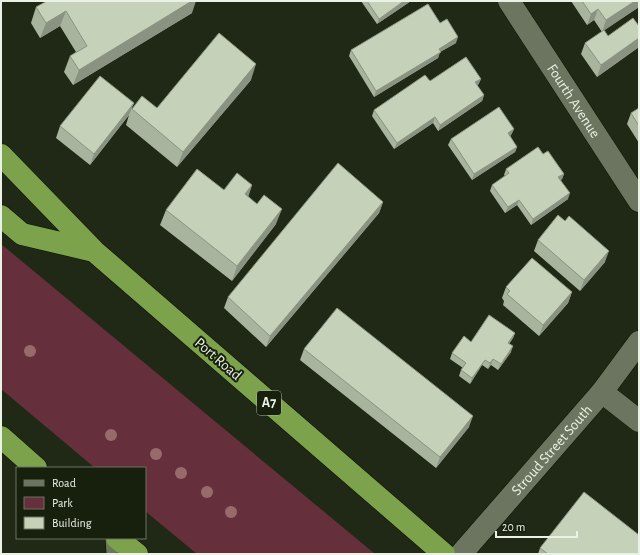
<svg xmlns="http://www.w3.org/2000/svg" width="640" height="555" font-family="'Alegreya Sans',sans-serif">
  <rect width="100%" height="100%" fill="#202916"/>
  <path fill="#662f3c" d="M1,244l374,310h-178l-52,-43v-43h-50l-94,-79z"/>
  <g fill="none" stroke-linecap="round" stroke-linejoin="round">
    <g stroke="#0a1102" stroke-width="12">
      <path id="lane" d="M111,538l1,16"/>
    </g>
    <g stroke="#0a1102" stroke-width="23">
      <g id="street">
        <path id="s1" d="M509,1l130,200"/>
        <path d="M602,392l37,29"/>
        <path id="s2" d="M461,554l141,-162 37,-50"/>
      </g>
    </g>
    <g stroke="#0a1102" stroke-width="23">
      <path id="highway" d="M1,155l93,96 350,303
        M1,216l21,18 72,17
        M1,437l35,31
        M117,538l20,16"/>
    </g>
    <use href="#lane" stroke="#6b755f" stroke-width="11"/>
    <use href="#street" stroke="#6b755f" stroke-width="22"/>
    <use href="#highway" stroke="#7da24c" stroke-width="22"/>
  </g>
  <g fill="#986a6c">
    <circle cx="30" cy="351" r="6"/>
    <circle cx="111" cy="435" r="6"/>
    <circle cx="156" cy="454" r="6"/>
    <circle cx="181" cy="473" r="6"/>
    <circle cx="207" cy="492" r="6"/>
    <circle cx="231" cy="512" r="6"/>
  </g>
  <path fill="#a9b49f" d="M361,1h50l-34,23z
    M571,1h68v6l-35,23 4,6 31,-10v21l-42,30 -16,-23 4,-11 17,-11 -8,-12 -7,5z
    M36,7l156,6 -119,72 -9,-13 6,-16 6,-4 -16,-26 -20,12 -9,-15z
    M456,43l-16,9 -2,6 -64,39 -25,-41 2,-6z
    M481,79l-3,6h-1l7,10 -2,6 -44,30 -5,-8 -39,26 -22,-33 2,-6 56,-29z
    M251,80l-74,87 -51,-42 3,-10 -39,50 -34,-27 4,-12 72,-18h25z
    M639,108v35l-12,-19 4,-11z
    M514,129l-3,6 -1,1 7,11 -2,5 -43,28 -24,-35 3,-6z
    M543,154l21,20 -2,5 -1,1 7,19 -37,26 -14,-20 -12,8 -15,-22 2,-6 13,-9 -1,-1 2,-6z
    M252,185l-4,11 28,28 -44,57 -72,-56 6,-15 58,-20z
    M383,202l-4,11 -113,134 -42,-39 4,-11z
    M538,240l67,22 -25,29 -46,-40z
    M506,287l66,5 -4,11 -29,33 -36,-31 1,-4 -2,-3z
    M515,333l-2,5 -4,6 2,8 -13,18 -7,-5 -3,4 -6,-4 -12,19 -11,-8 2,-6 2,-2 -13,-9 2,-6z
    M304,349l165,78 -33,41 -136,-108z
    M540,548l99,6h-101z"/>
  <path fill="#8a9282" d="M192,1h4l-4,12 -119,72 6,-15z
    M404,1h7l-34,23 2,-5z
    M635,1h4v6l-37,25 4,-12z
    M598,9l-4,11 -7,5 4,-11z
    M66,11l-6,15 -20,12 6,-15z
    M458,37l-2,6 -16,9 -2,6 -64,39 2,-6 63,-42z
    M639,38v9l-42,30 4,-12z
    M256,64l-5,16 -74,87 6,-15z
    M481,79l-3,6 -5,3 2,-6z
    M484,95l-2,6 -44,30 2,-6z
    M134,103l-5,12 -39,50 4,-11z
    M435,117l-2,6 -39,26 3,-6z
    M514,129l-3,6 -6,4 3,-6z
    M517,147l-2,5 -43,28 2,-6z
    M564,174l-2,5 -6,4 2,-6z
    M252,185l-5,16 -2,-7z
    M570,193l-2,6 -37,26 2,-6z
    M519,200l-2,5 -12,8 3,-6z
    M383,202l-4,11 -113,134 4,-11z
    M282,209l-6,15 -44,57 5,-15z
    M609,251l-4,11 -25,29 4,-11z
    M572,292l-4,11 -29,33 4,-11z
    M515,333l-2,5 -7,11 2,-6z
    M513,346l-2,6 -13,18 3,-6z
    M493,359l-2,6 -3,4 2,-6z
    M485,360l-3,5 -12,19 2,-6z
    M473,416l-4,11 -33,41 4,-11z"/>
  <path fill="#c5d1b9" stroke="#8a9282" d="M47,1h145l-113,69 -9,-14 17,-10 -21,-35 -20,12 -10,-16z
    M367,1h37l-25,18z
    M582,1h53l-29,19 -8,-11 -7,5z
    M428,4l12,19 7,-4 11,18 -19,12 2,3 -65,39 -25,-41z
    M633,18l6,8v12l-38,27 -16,-22 19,-13 4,6z
    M219,33l37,31 -73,88 -51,-43 10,-13 15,12z
    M466,57l15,22 -6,3 9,13 -44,30 -5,-8 -38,26 -23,-33 51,-35 5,6z
    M100,76l34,27 -40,51 -34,-28z
    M499,107l15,22 -6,4 9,14 -43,27 -23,-35z
    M639,108v18l-8,-13z
    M538,147l5,7 5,-3 16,23 -6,3 12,16 -37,26 -14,-19 -11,7 -16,-22 17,-12 -3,-4z
    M338,163l45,39 -113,134 -42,-39z
    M197,169l27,21 13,-17 15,12 -7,9 12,10 7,-9 18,14 -45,57 -71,-56z
    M558,215l7,6 4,-5 40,35 -25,29 -46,-40z
    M532,258l40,34 -29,33 -36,-31 3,-3 -4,-4z
    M337,308l136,108 -33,41 -136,-108z
    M489,315l26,18 -7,10 5,3 -12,18 -8,-5 -3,4 -5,-3 -13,18 -11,-8 5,-7 -14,-10 12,-17 7,6z
    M584,492l55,43v19h-91l-8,-6z"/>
  <g text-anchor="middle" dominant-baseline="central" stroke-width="4" stroke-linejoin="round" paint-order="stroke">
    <rect fill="#171f0d" stroke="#abb2a4" stroke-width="1" x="257" y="391" width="24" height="24" rx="3"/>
    <g font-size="14" font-weight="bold" fill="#ebf1e5">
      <text x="269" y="403">A7</text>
    </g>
    <g font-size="15" fill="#ebf1e5" stroke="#171f0d">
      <text stroke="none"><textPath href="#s1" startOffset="119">Fourth Avenue</textPath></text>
      <text transform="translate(218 359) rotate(41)">Port Road</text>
      <text stroke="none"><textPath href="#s2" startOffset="138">Stroud Street South</textPath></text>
    </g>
  </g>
  <rect width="640" height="555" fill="none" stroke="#ebf1e5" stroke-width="4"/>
  <rect x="16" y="467" width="130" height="72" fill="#171f0d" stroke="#6c7363"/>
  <rect x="24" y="480" width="20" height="6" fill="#6b755f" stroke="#6c7363"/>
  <text x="52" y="487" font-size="12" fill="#ebf1e5">Road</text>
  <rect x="24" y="497" width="20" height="12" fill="#662f3c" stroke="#6c7363"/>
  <text x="52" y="507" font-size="12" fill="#ebf1e5">Park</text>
  <rect x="24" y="517" width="20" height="12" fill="#c5d1b9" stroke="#6c7363"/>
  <text x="52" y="527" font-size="12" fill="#ebf1e5">Building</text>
  <path d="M496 531v6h81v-6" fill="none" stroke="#ebf1e5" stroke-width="2"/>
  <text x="502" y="531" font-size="12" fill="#ebf1e5" stroke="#171f0d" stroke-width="3" paint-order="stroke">20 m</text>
</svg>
